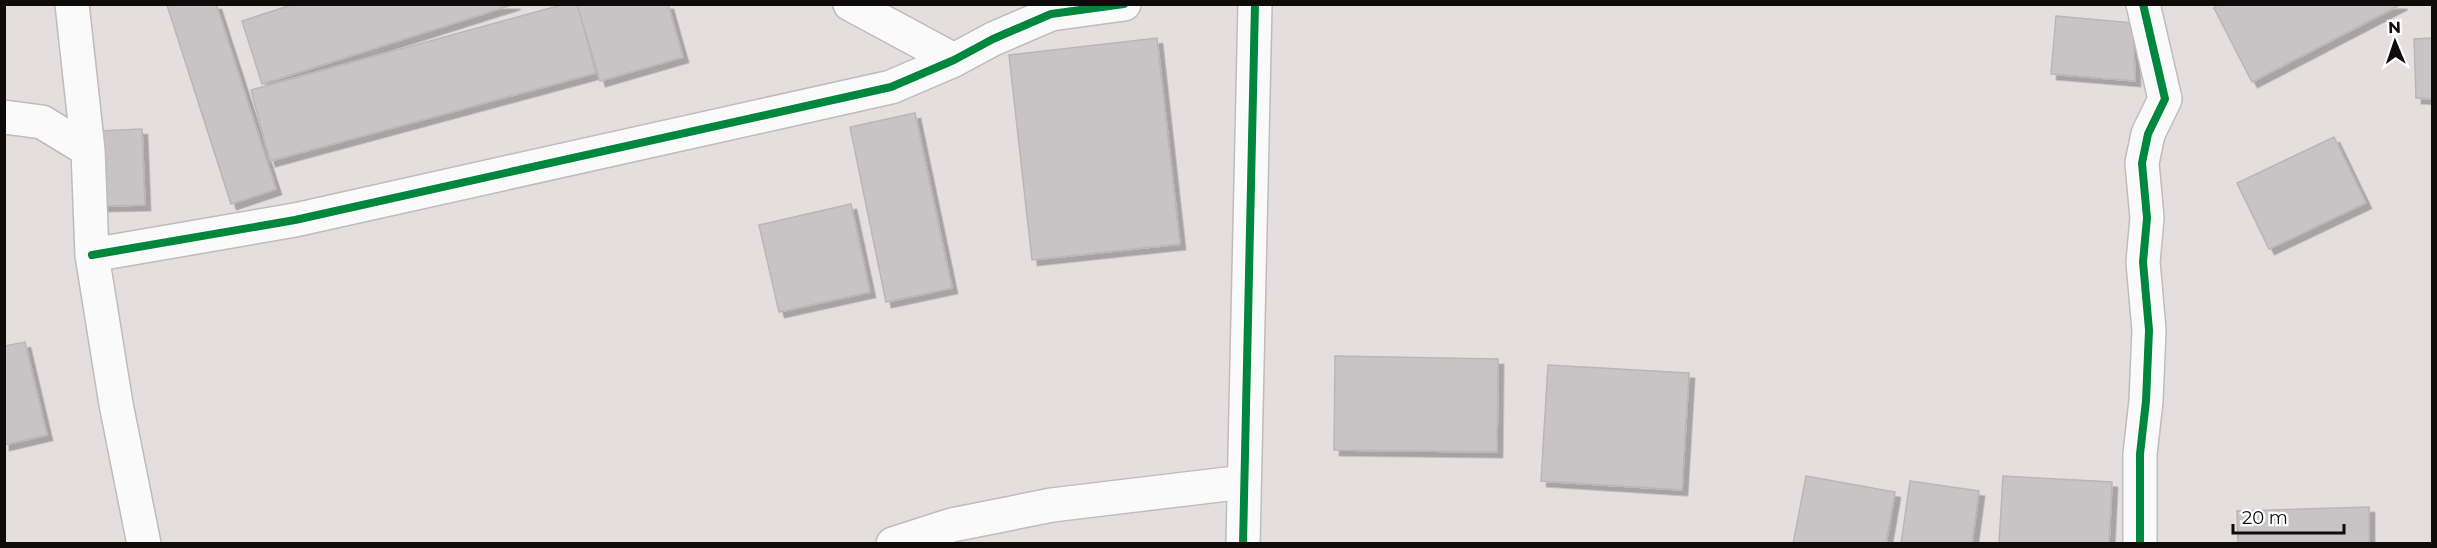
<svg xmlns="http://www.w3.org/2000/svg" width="2437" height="548" font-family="Montserrat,sans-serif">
  <defs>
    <filter id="shadow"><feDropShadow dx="5.5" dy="5.5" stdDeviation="0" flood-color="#0004"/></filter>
  </defs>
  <rect width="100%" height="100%" fill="#e4dedf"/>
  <path fill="#c8c4c5" stroke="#bab6b6" stroke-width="1.5" filter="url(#shadow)" d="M216,4l60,185 -45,15 -64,-199z
    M294,4h221l-253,80 -20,-63z
    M565,4h12l19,69 -326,88 -19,-71z
    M577,4h91l15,53 -83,24z
    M2220,4h182l-150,78 -38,-74z
    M2056,16l77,7 2,58 -84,-7z
    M1157,38l23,206 -148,16 -23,-205z
    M2432,38v61l-16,-1 -2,-59z
    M915,113l37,175 -66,14 -36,-175z
    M142,129l3,76 -43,1 -3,-75z
    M2334,137l32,66 -97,46 -32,-66z
    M851,204l19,88 -91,20 -20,-87z
    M25,342l22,93 -43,10v-99z
    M1335,356l163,3 -1,93 -163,-2z
    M1548,365l141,8 -7,117 -141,-9z
    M1806,476l89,16 -9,52h-93z
    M2003,476l109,6 -3,62h-110z
    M1910,481l69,10 -7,53h-71z
    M2369,507v37h-131l-1,-33z"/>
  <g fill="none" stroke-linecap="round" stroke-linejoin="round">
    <g stroke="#c0bbbc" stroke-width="36">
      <path id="street" d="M72,4l16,146 4,105 24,149 28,140
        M850,4l104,56
        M4,117l38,5 46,28
        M92,255l203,-35 596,-133 63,-27 39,-21 58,-25 73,-10
        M893,544l59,-19 100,-20 192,-23
        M2140,544v-90l6,-53 3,-71 -6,-68 4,-44 -5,-55 6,-29 17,-35 -22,-95"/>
    </g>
    <g stroke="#c0bbbc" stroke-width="36">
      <path id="secondary" d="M1243,544l12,-540"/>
    </g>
    <use href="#street" stroke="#fbfafa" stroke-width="33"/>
    <use href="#secondary" stroke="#fbfafa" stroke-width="33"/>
    <g stroke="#fff" stroke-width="11">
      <path id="cycleway" d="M92,255l203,-35 596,-133 63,-27 39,-21 58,-25 73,-10
        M1243,544l12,-540
        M2140,544v-90l6,-53 3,-71 -6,-68 4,-44 -5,-55 6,-29 17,-35 -22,-95"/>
    </g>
    <use href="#cycleway" stroke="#00873e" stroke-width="8"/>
  </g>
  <rect width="2437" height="548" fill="none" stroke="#0e0b0b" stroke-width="12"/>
  <g transform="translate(2395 42) rotate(358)" stroke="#ffffff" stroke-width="4.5" paint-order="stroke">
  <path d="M0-4.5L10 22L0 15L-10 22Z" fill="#0e0b0b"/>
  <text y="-9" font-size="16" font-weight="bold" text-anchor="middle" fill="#0e0b0b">N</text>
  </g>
  <path d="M2233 524v9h111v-9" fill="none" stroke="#0e0b0b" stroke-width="3"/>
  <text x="2242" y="524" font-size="18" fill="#0e0b0b" stroke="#ffffff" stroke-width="4.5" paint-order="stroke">20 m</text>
</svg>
